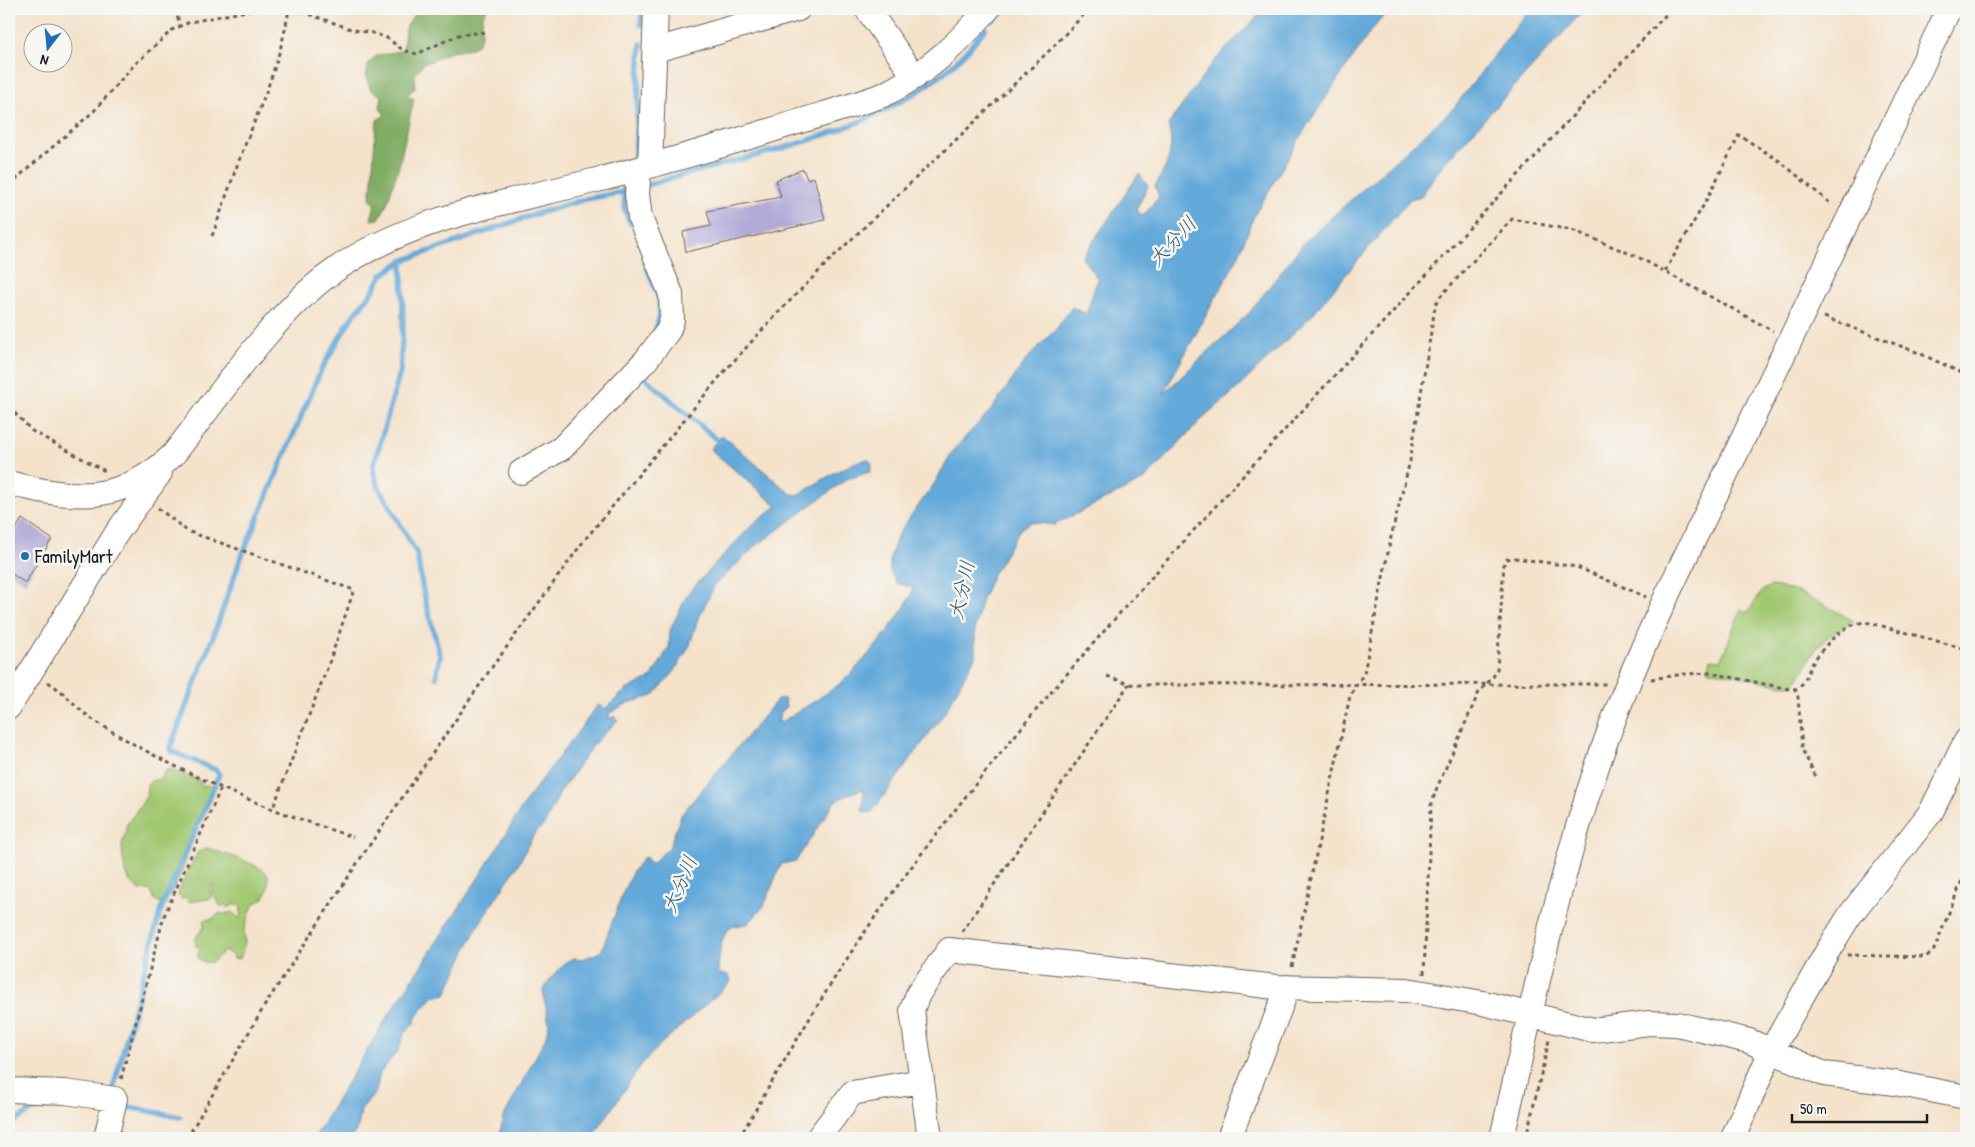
<svg xmlns="http://www.w3.org/2000/svg" width="1975" height="1147" font-family="'Patrick Hand','Klee One',sans-serif">
  <rect width="100%" height="100%" fill="#f6f6f2"/>
  <filter id="ink" filterUnits="userSpaceOnUse"><feTurbulence type="fractalNoise" baseFrequency=".02" numOctaves="2"/><feDisplacementMap in="SourceGraphic" scale="10" xChannelSelector="R" yChannelSelector="G"/><feConvolveMatrix kernelMatrix="1 2 1 2 8 2 1 2 1" color-interpolation-filters="sRGB"/></filter>
  <filter id="wash" filterUnits="userSpaceOnUse"><feTurbulence type="fractalNoise" baseFrequency=".0096" numOctaves="4" result="noise"/><feDisplacementMap in="SourceGraphic" scale="20" xChannelSelector="R" yChannelSelector="G"/><feGaussianBlur stdDeviation="1.12" result="paint"/><feColorMatrix in="noise" values="0 0 0 0 0 0 0 0 0 0 0 0 0 0 0 0 0 1.4 0 .05"/><feComposite in="paint" operator="in"/></filter>
  <g filter="url(#wash)">
    <rect width="100%" height="100%" fill="#f4e2ca"/>
    <path fill="#a1c771" stroke="#5e7246" d="M1771,586c30,3 57,21 83,35 -13,7 -27,15 -36,26 -10,12 -14,27 -25,38h-10l-75,-15 3,-11 10,1 20,-51 6,4 16,-23z
      M170,769l29,11 3,6 5,-1 6,3v7c-3,7 -6,14 -9,21 -3,6 -8,11 -10,17 -5,19 -17,59 -33,70l-6,-3 -5,-10c-3,0 -9,1 -12,-1 -13,-7 -16,-30 -16,-44 1,-7 5,-12 4,-19l20,-29 1,-12 4,-4 11,-3 3,-7z
      M207,848c13,4 55,17 61,27v13l-4,10 -11,7 -9,25 1,13 -5,16 -7,-1 -2,-4 -6,-3c-10,7 -14,18 -27,7v-6l3,-5 -5,-1c-3,-9 4,-13 8,-19v-7l8,-1 8,-6 5,1 7,-2 8,7 1,-13 -7,-2 -5,4 -3,-3 -5,2 -9,-15v-7l-3,3 3,9 -4,2 -18,3 -5,-5 -3,2 -4,-3c2,-10 14,-33 20,-44z"/>
    <path fill="#80ac63" stroke="#4e6440" d="M417,9h70c-7,9 -4,15 -6,26 -5,20 -22,13 -35,19 -8,4 -13,7 -22,9l-9,11v14l-8,7 7,4 -15,67 -12,38 -8,15 -8,1 4,-16 -5,-6c4,-26 3,-52 7,-78l8,-5 -5,-7 2,-12 -11,-6 -5,-12 2,-14 8,-8 27,-6 2,-20z"/>
    <path fill="#63a9d9" stroke="#40627a" d="M1265,9h125l-20,23 -62,92 -54,92 -16,41 -75,137 86,-81 57,-73 146,-130 78,-101h55l-144,158 -20,29 -11,3 -99,117 -72,71 -40,35 -55,58 -90,45 -23,-3 -11,7 -28,47 -11,26 -6,26v29l-30,55 -73,100h-8l-2,-3 2,-18 -3,-2 -26,12 -39,60 -15,3 -17,42 -16,18c-5,1 -12,1 -16,3 -12,6 -13,32 -14,44l2,3 8,1 3,4 -2,5 -67,59 -20,21 -50,74h-93l4,-20 42,-79 4,-15 -6,-33 8,-13 15,-16 8,-4 8,1 19,-7 23,-62 9,-19 11,-14 3,1 3,7 19,-17 12,-33 96,-115 7,-2 2,8 -6,8 -2,8 5,-1c19,-12 39,-24 58,-38 16,-13 70,-76 72,-95l-16,-5 -7,-11v-14l8,-24 36,-50 21,-36 36,-38 36,-51 30,-31 15,-21 14,7 12,-35 -16,-21 57,-84 9,12 -12,24 7,6 16,-19 -4,-11c13,-22 20,-36 13,-61l47,-65z
      M722,435l69,59 7,1 34,-21 24,-12 12,-3 4,5 -2,8 -23,7 -91,67 -41,39 -18,36 -7,24 -15,26 -22,25 -25,7 -18,10 -2,5 7,-1 3,3 -24,24 -33,47 -17,34 -10,9 -15,29 -43,66 -30,65 -13,3 -17,20 -1,6 -11,11 -6,17 -18,22 -4,19 -15,18 -3,18 -7,10h-37l69,-114 94,-144 51,-82 70,-93 7,4 21,-19 26,-13 17,-30 1,-17 18,-37 64,-68 25,-19 -67,-57z"/>
    <g fill="none" stroke-linecap="round" stroke-linejoin="round">
      <path stroke="#63a9d9" stroke-width="5.5" d="M993,20l10,-11
        M641,25l1,-16
        M635,154l6,-110
        M644,186c103,-32 229,-48 311,-123 11,-10 20,-22 30,-34
        M630,223l-5,-12 -1,-19 8,-2
        M645,262l14,37 1,17 -5,16
        M645,373l-1,4 79,68
        M436,677l4,-21 -17,-65 -6,-37 -39,-68 -5,-18 27,-96 3,-48 -1,-63 134,-47 50,-15 38,-7 1,-3
        M112,1093l49,-184 58,-134 -3,-5 -45,-19 -1,-3 43,-111 27,-77 81,-190 29,-50 23,-29 9,-16 20,-14
        M118,1105l62,12
        M9,1125l24,-15 36,-7"/>
    </g>
    <g id="blocks">
      <path fill="#b1aad8" d="M803,169l4,10 7,-2 11,43 -139,32 -3,-20 28,-6 -4,-15 74,-14 -5,-17z
        M22,519l30,20 -27,44 -16,-11v-32z"/>
    </g>
  </g>
  <g filter="url(#ink)">
    <use href="#blocks" fill-opacity="0" stroke="#686159" stroke-width="1"/>
    <g fill="none" stroke-linecap="round" stroke-linejoin="round">
      <g stroke="#686159" stroke-width="26">
        <path id="minor" d="M867,9l48,68
          M656,50l142,-41
          M650,166l6,-157
          M521,472l41,-24 84,-88 22,-29 4,-11 -1,-26 -31,-76 -3,-24 2,-25
          M9,483c65,17 112,21 164,-28 46,-58 92,-130 150,-176 76,-60 179,-75 270,-98 61,-15 120,-33 179,-51 37,-12 75,-22 111,-35 43,-21 74,-51 105,-86
          M9,707l109,-176 42,-58
          M9,1090l56,2 50,7 -9,39
          M818,1138l34,-45 70,-12
          M930,1138l-18,-128 6,-16 31,-44 327,37 131,3 76,13 110,27 56,-7 28,1 72,17 75,33 71,9 71,14
          M1229,1138l59,-151
          M1502,1138c31,-135 58,-271 106,-403 35,-97 84,-191 129,-284 70,-148 141,-295 212,-442
          M1733,1138l38,-87 56,-99 23,-37 81,-103 35,-71"/>
      </g>
      <path stroke="#686159" stroke-width="3" stroke-dasharray="4 4" stroke-linecap="butt" d="M175,9l5,16
        M294,9l60,21 19,3 14,5 16,12 14,4 41,-19 28,-3
        M9,185l85,-74 39,-45 39,-36 18,-8 67,-13
        M212,236c11,-29 20,-58 31,-86 19,-47 38,-91 46,-141
        M1665,271l41,-70 33,-66 42,27 51,43
        M1824,317l95,36 47,22
        M9,407l23,24 73,40
        M158,508l29,23 167,59 -26,76 -55,142
        M1107,676l22,8 10,1 469,-1
        M1651,679l33,-5 27,-1 78,16c4,0 8,0 11,-3 5,-4 8,-14 11,-20 11,-19 36,-48 60,-43l95,26
        M48,682c17,10 28,26 44,37 81,52 170,89 261,118
        M1795,688l3,9 4,52 15,30
        M962,932l167,-248
        M1847,955l79,2 8,-7 32,-80
        M1292,967l58,-271 14,-23 27,-136 19,-76 25,-154 3,-8 74,-80 60,11 66,27 135,74
        M1424,974l7,-168 5,-16 43,-98 14,-15 4,-8 7,-106 3,-4 8,-1 62,9 69,30
        M121,1079l43,-163 57,-128
        M949,1135l11,3
        M187,1138l78,-133 95,-146 130,-189 93,-128 140,-169 50,-55 60,-61 216,-206 40,-42
        M739,1138c46,-78 91,-158 144,-232 112,-156 240,-298 369,-440 139,-153 279,-305 419,-457
        M1526,1138l23,-98"/>
      <use href="#minor" stroke="#fff" stroke-width="24"/>
    </g>
  </g>
  <circle fill="#1f6fb2" stroke="#f6f6f2" stroke-width="2" cx="25" cy="556" r="5"/>
  <g text-anchor="middle" dominant-baseline="central" stroke-width="5" stroke-linejoin="round" paint-order="stroke">
    <g font-size="19" fill="#1c1c1c" stroke="#f6f6f2" text-anchor="start">
      <text x="35" y="556">FamilyMart</text>
    </g>
    <g font-size="20" font-style="italic" fill="#3c5b71" stroke="#f6f6f2">
      <text transform="translate(1172 241) rotate(-47)">大分川</text>
      <text transform="translate(961 590) rotate(-78)">大分川</text>
      <text transform="translate(679 884) rotate(-67)">大分川</text>
    </g>
  </g>
  <rect width="1975" height="1147" fill="none" stroke="#f6f6f2" stroke-width="30"/>
  <g transform="translate(48 48) rotate(196)"><circle r="24" fill="#f6f6f2" stroke="#9f9f9c"/>
  <path d="M0-4L9 19L0 12L-9 19Z" fill="#1f6fb2"/>
  <text y="-8" font-size="14" font-weight="bold" text-anchor="middle" fill="#1c1c1c">N</text>
  </g>
  <path d="M1792 1114v8h135v-8" fill="none" stroke="#1c1c1c" stroke-width="2.5"/>
  <text x="1800" y="1114" font-size="15" fill="#1c1c1c" stroke="#f6f6f2" stroke-width="4" paint-order="stroke">50 m</text>
</svg>
